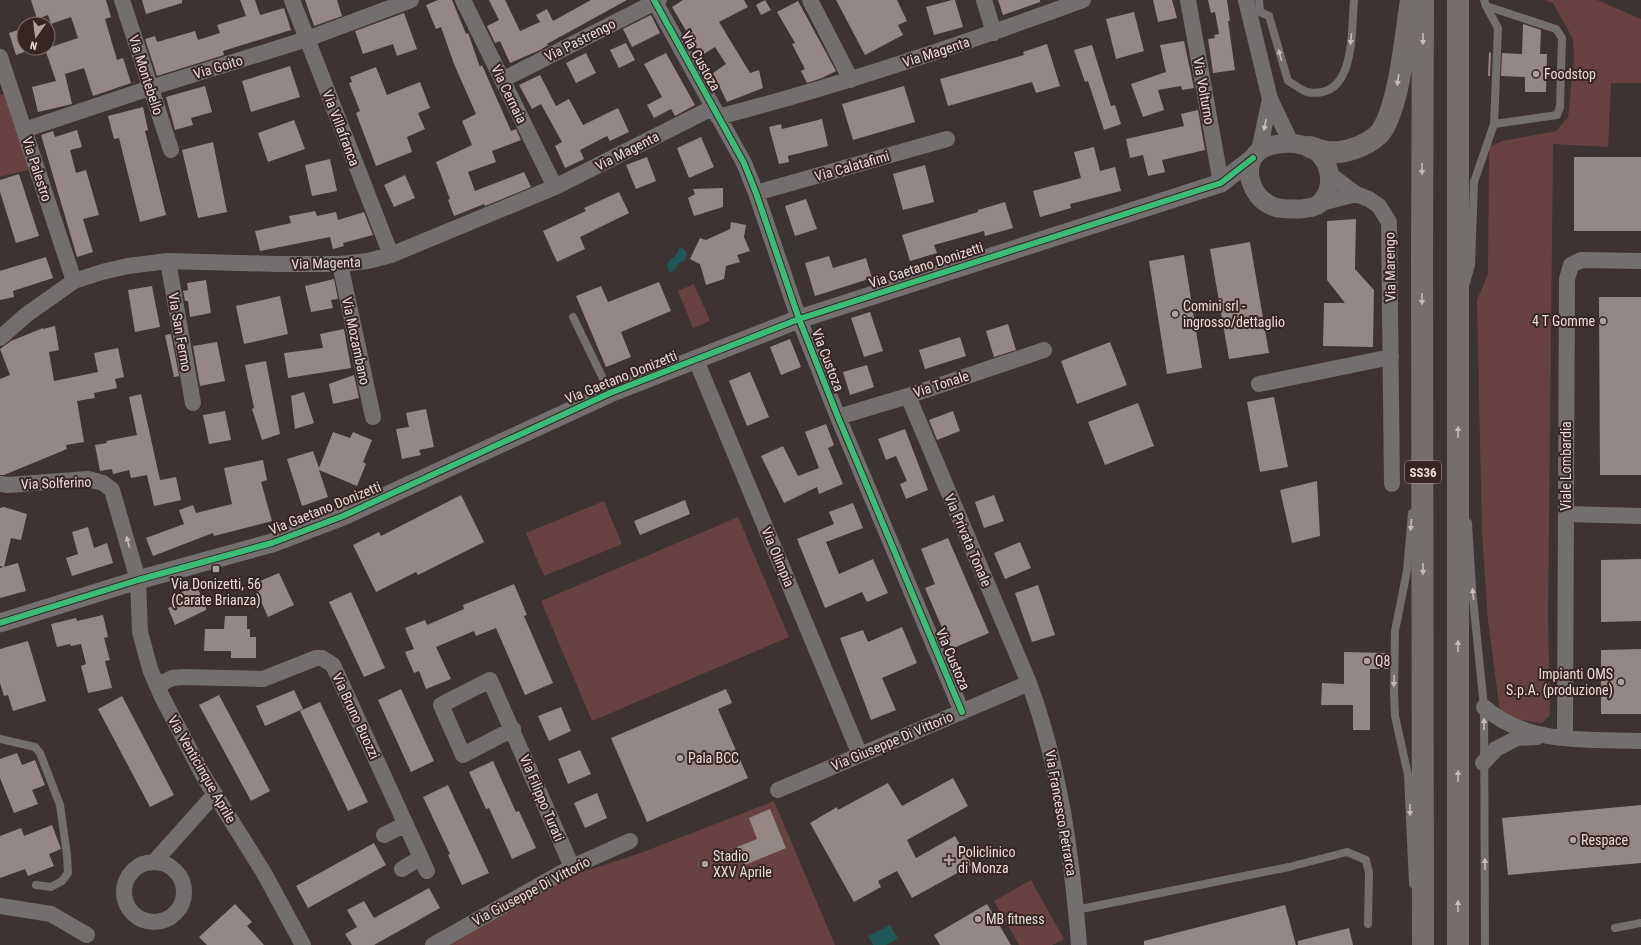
<svg xmlns="http://www.w3.org/2000/svg" width="1641" height="945" font-family="'Roboto Condensed',sans-serif">
  <rect width="100%" height="100%" fill="#3d3332"/>
  <path fill="#684242" d="M1545,0h52l44,19v64h-30l-3,64 -55,-3 -5,474 2,97 -8,8 -29,-4 -13,-7 -12,-92 -6,-88 -5,-232 11,-26 1,-127 13,-6 54,-10 12,-14 6,-57 -1,-21 -20,-36z
    M7,93l25,76 -32,8v-82z
    M694,284l16,37 -17,7 -15,-37z
    M604,501l18,43 -78,32 -18,-43z
    M738,517l51,120 -197,84 -51,-120z
    M774,801l61,144h-386l130,-72 59,-19z
    M1031,880l33,59 -12,6h-33l-25,-44z"/>
  <path fill="#205858" d="M679,248l5,1 3,5 -3,7 -5,2 -7,10 -4,-3 -1,-5c4,-7 10,-8 12,-17z
    M890,925l8,14 -12,6h-13l-5,-9z"/>
  <path fill="#958786" d="M31,0h75l5,17 -6,2 12,41 6,-2 8,25 -38,13 -9,-28 -19,6 7,30 -34,8 -6,-25 24,-6 -11,-32 33,-11 -7,-21 -20,7 -3,-9 -11,4z
    M142,0h40v3l-36,11z
    M240,0h15l5,15 24,-7 7,22 -68,21 1,4 -67,21 -12,-37 10,-3 2,6 38,-11 3,9 22,-7 -3,-8 29,-9z
    M305,0h32l5,16 -28,10z
    M438,0h14l14,34 2,-1 12,34 2,-2 29,66 5,-2 5,11 -29,11 4,11 -28,10 7,19 49,-19 7,15 -46,19 -1,-2 -30,12 -6,-16 2,-1 -14,-37 36,-17 -10,-24 14,-7 -22,-50 -13,-37 -5,2 -10,-24z
    M489,0h16l15,31 20,-9 -4,-7 11,-6 6,12 38,-21h36l-80,44 1,1 -8,5 -30,13 -10,-22 -5,2 -8,-17 12,-6z
    M683,0h61l4,7 -29,15 31,51 9,-3 4,18 -36,14 -14,-29 13,-9 -11,-17 -14,9 -29,-49z
    M765,0l6,10 -10,5 -5,-10z
    M836,0h61l10,21 -9,4 5,10 -38,20z
    M952,0h3l8,27 -29,8 -8,-28z
    M998,0h42v2l-37,13z
    M1153,0h19l5,18 -19,4z
    M1208,0h19l3,21h-2l7,49 -22,3 -5,-34 7,-1 -1,-3 5,-1 -4,-22 -4,1z
    M798,1l38,70 -14,7 -15,5 -6,-12 4,-2 -13,-25 3,-1 -18,-31z
    M1134,12l10,39 -28,8 -10,-40z
    M404,13l13,36 -20,7 -4,-12 -30,10 -8,-23z
    M651,15l9,18 -28,14 -9,-18z
    M1523,24l18,6 -1,24h7l-1,38h-21v-15l-24,-1 1,-23 20,1z
    M24,28v24l-8,3 -7,-22z
    M1184,41l10,47 -12,2 -1,-4 -23,4 6,20 -21,7 -12,-33 35,-12 -6,-27z
    M626,43l9,17 -16,8 -9,-18z
    M1047,44l13,42 -24,7 -4,-11 -84,24 -8,-27 84,-24 -1,-3z
    M1092,45l19,61 4,-1 6,19 -17,6 -16,-49 -3,1 -11,-32z
    M1489,52l2,1 -1,23h-2z
    M586,53l10,20 -20,10 -10,-20z
    M666,53l29,52 -20,11 -4,-7 -17,9 -7,-13 15,-8 -18,-33z
    M290,66l10,31 -49,15 -9,-31z
    M376,67l11,28 33,-13 10,26 -12,5 7,16 -18,8 5,15 -36,14 -20,-53 4,-2 -11,-28 3,-1 -2,-5z
    M540,75l16,31 13,-7 14,26 35,-17 11,24 -19,9 -3,-5 -27,14 4,9 -19,9 -10,-22 7,-4 -21,-38 -9,5 -13,-24z
    M205,86l7,26 -21,6 2,7 -18,5 -9,-33z
    M904,86l11,36 -62,18 -11,-36z
    M143,107l5,23 -3,1 21,84 -26,7 -21,-84 -5,1 -6,-23z
    M1198,110l7,40 -43,10 3,12 -17,4 -5,-21 -13,3 -4,-19 58,-13 -3,-12z
    M822,119l6,27 -40,10 1,6 -10,2 -10,-37 12,-3 1,5z
    M294,120l11,29 -37,13 -10,-29z
    M77,130l5,17 -12,3 6,23 10,-3 13,45 -16,4 10,33 -16,5 -36,-122 12,-4 2,6z
    M701,137l13,30 -25,11 -12,-30z
    M213,142l14,70 -29,6 -16,-68z
    M1094,147l6,24 15,-4 6,24 -51,13 1,4 -31,9 -7,-26 48,-13 -7,-26z
    M647,157l9,24 -20,8 -10,-24z
    M1574,157h67v74h-67z
    M330,159l7,32 -25,5 -7,-31z
    M925,165l9,37 -31,8 -10,-36z
    M19,174l20,62 -23,7 -16,-51v-12z
    M405,175l10,23 -21,9 -10,-22z
    M723,188v19l-29,9 -6,-18 7,-4 -2,-5z
    M619,192l10,21 -49,24 5,12 -28,13 -14,-31 43,-20 -2,-3z
    M806,199l11,30 -22,7 -10,-30z
    M1005,202l8,26 -28,8 -1,-5 -50,14 3,8 -27,8 -8,-26 76,-23v-2z
    M315,211l2,5 19,-4 2,8 26,-8 9,23 -30,8 1,3 -11,3 -3,-12 -70,14 -5,-20 36,-8 -2,-7z
    M1356,219l-1,50 19,21 -1,57 -50,-1 1,-43h21l-18,-23v-59z
    M731,222l15,3 -2,12 6,14 -13,4 3,7 -14,4 -2,13 -18,6 -6,-21 -10,-5 10,-21 6,2 24,-11z
    M1250,242l19,111 -40,6 -19,-110z
    M1184,255l18,113 -35,6 -18,-113z
    M829,256l4,12 33,-10 6,20 -57,18 -10,-33z
    M46,257l7,21 -40,13 1,6 -14,3v-29z
    M334,279l4,20 -7,1 2,8 -22,4 -6,-26z
    M206,280l5,33 -21,4 -2,-16h-3l-2,-10 5,-1 -1,-7z
    M659,282l12,29 -50,21 10,25 -25,10 -30,-71 25,-10 7,16z
    M152,286l8,41 -25,5 -7,-42z
    M280,296l8,38 -44,10 -8,-38z
    M1599,297h42v178h-41z
    M870,312l13,39 -19,6 -13,-39z
    M1008,324l8,26 -22,7 -8,-26z
    M55,326l4,24 -10,2 5,29 44,-9 -4,-19 24,-5 6,29 -9,2 2,9 -23,5 1,5 -18,3 7,41 -18,3 1,4 -63,26h-4v-96l10,-4 -10,-26 11,-8 32,-13v1z
    M344,329l7,39 -63,10 -4,-25 39,-5 -3,-14z
    M171,334l8,42 -5,1 -9,-42z
    M960,337l6,19 -41,13 -6,-19z
    M790,339l11,28 -20,8 -11,-28z
    M217,342l8,39 -25,5 -7,-40z
    M1110,342l17,43 -50,19 -16,-43z
    M266,361l14,73 -18,6 -10,-31 2,-1 -9,-43z
    M867,365l7,22 -24,8 -7,-23z
    M750,372l19,45 -22,9 -18,-45z
    M354,375l5,23 -26,6 -4,-20z
    M304,392l10,31 -19,6 -4,-33z
    M141,394l19,86 16,-3 5,23 -27,6 -7,-31 -16,3 -2,-8 -16,4 -1,-5 -12,2 -5,-26 12,-2 -1,-2 31,-6 -8,-38z
    M1274,397l14,70 -28,5 -13,-70z
    M1138,403l16,43 -49,19 -17,-43z
    M426,409l8,38 -15,3 2,5 -19,4 -6,-30 13,-2 -3,-14z
    M225,411l6,29 -22,4 -6,-29z
    M953,411l7,20 -23,9 -8,-20z
    M826,424l8,21 -6,3 15,36 -24,10 -2,-7 -33,16 -23,-47 22,-10 15,30 21,-8 -14,-36z
    M905,429l23,61 -22,9 -6,-15 7,-3 -11,-25 -10,4 -8,-21z
    M333,432l17,6 3,-6 19,8 -9,22 3,2 -9,22 -38,-16 9,27 -26,9 -15,-47 26,-8 6,17z
    M263,460l4,20 -6,2 11,39 -58,15 -1,-3 -60,23 -7,-18 38,-14 -5,-14 14,-5 3,8 36,-9 -8,-36z
    M1317,481l3,55 -28,7 -12,-53z
    M461,495l23,47 -66,33 -2,-3 -40,20 -23,-47 26,-13 2,4z
    M994,495l10,26 -20,7 -9,-26z
    M685,500l5,14 -50,21 -6,-14z
    M853,503l10,25 -37,14 13,32 34,-15 15,34 -21,9 -5,-10 -37,16 -28,-69 37,-15 -5,-12z
    M4,507l23,7 -6,26 -10,-2 -7,29 -4,-1v-58z
    M88,527l6,21 13,-5 6,20 -41,13 -6,-18 12,-4 -6,-22z
    M948,538l41,95 -38,16 -26,-61 10,-4 -14,-35z
    M1020,542l11,26 -26,11 -11,-26z
    M1641,559v62l-40,1v-62z
    M18,563l8,28 -26,7v-30z
    M279,573l15,32 -26,12 -15,-33z
    M514,584l13,31 -3,1 29,67 -28,12 -29,-67 -20,8 -2,-5 -38,16 15,32 -25,10 -7,-18 -5,2 -9,-21 9,-3 -9,-21 20,-8 2,5 37,-16 -1,-4z
    M196,585l10,21v4l-31,15 -7,-17 7,-3 -3,-8z
    M1038,585l17,50 -23,7 -17,-49z
    M351,592l34,76 -21,9 -35,-75z
    M103,615l5,22 -4,1 6,22 -5,1 7,27 -24,5 -7,-27 5,-2 -5,-20 -10,2 -1,-2 -13,3 -6,-23 25,-6 1,3z
    M225,616h22v13h3v8h6v21h-25v-7h-27l1,-22h19z
    M902,627l15,36 -35,15 14,32 -25,10 -31,-82 23,-8 5,12z
    M28,641l18,60 -33,10 -5,-16 -4,1 -4,-13v-34z
    M1641,649v65h-40v-64z
    M1344,652l45,1v16h-19v61h-17v-25h-32l1,-22 22,1z
    M401,689l33,72 -23,11 -33,-72z
    M726,689l6,14 -14,6 30,69 -101,44 -36,-84z
    M294,690l9,19 -38,17 -9,-20z
    M219,695l51,96 -19,10 -52,-96z
    M122,696l52,99 -24,12 -52,-98z
    M320,702l48,100 -20,9 -48,-100z
    M561,707l10,24 -22,10 -11,-25z
    M580,750l11,24 -23,10 -10,-25z
    M17,753l5,12 13,-5 10,25 -13,5 6,14 -24,9 -14,-35v-19z
    M493,761l23,51 3,-1 17,37 -24,11 -23,-51 -3,1 -17,-37z
    M953,778l15,28 -61,34 9,18 39,-22 17,29 -60,33 -15,-27 -19,10 3,6 -27,15 -44,-79 27,-16 1,3 50,-27 14,23z
    M448,785l41,88 -27,12 -14,-30 2,-1 -27,-57z
    M597,793l10,25 -22,10 -11,-25z
    M1641,805v58l-133,12 -6,-57z
    M770,809l16,39 -41,17 -8,-18 20,-8 -8,-21z
    M52,825l9,24 -12,5 5,12 -26,10 -3,-7 -25,9v-42l21,-8 3,8z
    M374,843l12,22 -78,43 -12,-22z
    M429,888l11,20 -66,37h-22l-7,-11 12,-7 -10,-17 17,-9 10,17z
    M235,904l17,18 -5,4 17,19h-57l-8,-8z
    M987,904l24,41h-71l-6,-10z
    M1285,905l11,40h-152v-4z
    M1349,928l4,17h-55v-4z"/>
  <g fill="none" stroke-linecap="round" stroke-linejoin="round">
    <path stroke="#736f6f" stroke-width="8" d="M1259,0l1,12
      M1486,6l70,23 6,9 -2,69 -3,8 -63,9
      M1248,10l12,2 9,4 19,65c6,3 13,9 19,11 49,9 44,-60 47,-92
      M1466,283l5,-18 3,-83 20,-58 4,-96 -12,-22 -2,-6
      M573,317l37,76
      M1412,513l-5,58 -12,60 -1,63 1,22 13,59 5,109
      M1468,523l4,66 12,118 1,238
      M0,739l35,8 5,6 20,52 7,50 1,18 -6,8 -11,6 -15,-2
      M1076,910l213,-43 58,-15 19,8 3,13 -1,51
      M1615,928l26,-5"/>
    <path stroke="#736f6f" stroke-width="16" d="M122,0l49,150
      M292,0l99,255
      M463,0l92,187
      M654,0l90,163 12,30 43,126 39,98 124,295
      M810,0l41,80
      M984,0l10,33
      M1188,0l33,183
      M1246,0l24,99 21,44
      M0,57l74,224
      M502,80l157,-80
      M718,117c124,-32 245,-73 365,-117
      M24,130l126,-42 157,-49 104,-39
      M1259,151l11,-52
      M1331,175l25,19 13,5 10,7 10,16 3,262
      M756,193l191,-54
      M1321,203l35,-9
      M168,261l25,142
      M340,264l33,153
      M0,338l26,-23 48,-34 28,-9 26,-6 40,-5 109,3h63l28,-3 23,-6 164,-68 157,-79
      M696,360l164,395
      M1259,384l132,-27
      M908,396l121,287c31,84 43,174 50,262
      M838,417l70,-21 136,-46
      M0,484l8,1 80,-6 15,4 9,7 26,90 2,52 10,37 12,28 42,80 60,96 39,72
      M1566,514l75,2
      M157,686l15,-8 12,-1 79,2 53,-21h6l11,7 94,206
      M1484,707c42,38 104,32 157,34
      M513,729l-50,26 -22,-50 49,-25 82,187
      M1563,738l2,-7 2,-452 4,-14 10,-5 60,1
      M1483,763l13,-14 21,-11 20,-1
      M778,790l251,-107
      M384,835l22,-11
      M154,862l61,-68
      M124 892a30 30 0 1 1 60 0a30 30 0 1 1-60 0Z
      M402,869l18,-11
      M0,906l51,8 36,21
      M433,945l139,-78 58,-26"/>
    <path stroke="#736f6f" stroke-width="19" d="M1291,143c6,1 13,2 18,4 21,9 27,37 13,54 -5,7 -14,7 -22,8 -10,0 -21,1 -30,-4 -19,-9 -29,-39 -11,-54 9,-7 21,-7 32,-8z
      M0,623l138,-43 134,-37 71,-27 267,-123 189,-74 422,-136 32,-25"/>
    <path stroke="#746e6d" stroke-width="22" d="M1310,147c5,2 11,4 17,5 17,2 39,-6 51,-17 21,-21 28,-104 33,-135
      M1423,945l-1,-687 1,-258
      M1458,945v-945"/>
    <g stroke="#372524" stroke-width="8">
      <path id="cycleway" d="M654,0l90,163 12,30 43,126 39,98 124,295
        M0,623l138,-43 134,-37 71,-27 267,-123 189,-74 422,-136 32,-25"/>
    </g>
    <use href="#cycleway" stroke="#3abd76" stroke-width="6"/>
  </g>
  <defs><path id="oneway-solid" d="M-6-.8H1V-3.2L6.5 0L1 3.2V.8H-6Z"/></defs>
  <g fill="#c6bbbb">
    <use href="#oneway-solid" transform="translate(1351 39) rotate(95)"/>
    <use href="#oneway-solid" transform="translate(1423 39) rotate(90)"/>
    <use href="#oneway-solid" transform="translate(1280 55) rotate(-105)"/>
    <use href="#oneway-solid" transform="translate(1398 80) rotate(99)"/>
    <use href="#oneway-solid" transform="translate(1265 125) rotate(101)"/>
    <use href="#oneway-solid" transform="translate(1422 169) rotate(90)"/>
    <use href="#oneway-solid" transform="translate(1422 299) rotate(90)"/>
    <use href="#oneway-solid" transform="translate(1458 432) rotate(-90)"/>
    <use href="#oneway-solid" transform="translate(1411 525) rotate(95)"/>
    <use href="#oneway-solid" transform="translate(128 542) rotate(-105)"/>
    <use href="#oneway-solid" transform="translate(1423 569) rotate(90)"/>
    <use href="#oneway-solid" transform="translate(1473 594) rotate(-96)"/>
    <use href="#oneway-solid" transform="translate(1458 646) rotate(-90)"/>
    <use href="#oneway-solid" transform="translate(1394 681) rotate(92)"/>
    <use href="#oneway-solid" transform="translate(1484 724) rotate(-90)"/>
    <use href="#oneway-solid" transform="translate(1458 776) rotate(-90)"/>
    <use href="#oneway-solid" transform="translate(1410 810) rotate(89)"/>
    <use href="#oneway-solid" transform="translate(1485 864) rotate(-91)"/>
    <use href="#oneway-solid" transform="translate(1458 906) rotate(-90)"/>
  </g>
  <g fill="#ada1a0" stroke="#372524" stroke-width="1.5">
    <circle cx="1536" cy="74" r="4"/>
    <circle cx="1175" cy="314" r="4"/>
    <circle cx="1603" cy="321" r="4"/>
    <rect x="212" y="565" width="8" height="8" rx="2"/>
    <circle cx="1367" cy="661" r="4"/>
    <circle cx="1621" cy="682" r="4"/>
    <circle cx="680" cy="758" r="4"/>
    <circle cx="1573" cy="840" r="4"/>
    <path d="M947 854h4v4h4v4h-4v4h-4v-4h-4v-4h4z"/>
    <circle cx="705" cy="864" r="4"/>
    <circle cx="978" cy="919" r="4"/>
  </g>
  <g text-anchor="middle" dominant-baseline="central" stroke-width="4" stroke-linejoin="round" paint-order="stroke">
    <rect fill="#372524" stroke="#b4a5a5" stroke-width="1" x="1405" y="461" width="36" height="22" rx="3"/>
    <g font-size="13" font-weight="bold" fill="#e9dcdc">
      <text x="1423" y="472">SS36</text>
    </g>
    <g font-size="14" fill="#e9dcdc" stroke="#372524">
      <text transform="translate(580 40) rotate(-27)">Via Pastrengo</text>
      <text transform="translate(936 52) rotate(-18)">Via Magenta</text>
      <text transform="translate(701 61) rotate(61)">Via Custoza</text>
      <text transform="translate(218 67) rotate(-17)">Via Goito</text>
      <text transform="translate(146 75) rotate(72)">Via Montebello</text>
      <text transform="translate(1204 91) rotate(80)">Via Volturno</text>
      <text transform="translate(509 94) rotate(64)">Via Cernaia</text>
      <text transform="translate(341 128) rotate(69)">Via Villafranca</text>
      <text transform="translate(627 151) rotate(-27)">Via Magenta</text>
      <text transform="translate(852 166) rotate(-16)">Via Calatafimi</text>
      <text transform="translate(37 169) rotate(72)">Via Palestro</text>
      <text transform="translate(326 263) rotate(-2)">Via Magenta</text>
      <text transform="translate(926 265) rotate(-18)">Via Gaetano Donizetti</text>
      <text transform="translate(1390 267) rotate(-91)">Via Marengo</text>
      <text transform="translate(180 332) rotate(80)">Via San Fermo</text>
      <text transform="translate(356 341) rotate(78)">Via Mozambano</text>
      <text transform="translate(828 360) rotate(69)">Via Custoza</text>
      <text transform="translate(621 377) rotate(-22)">Via Gaetano Donizetti</text>
      <text transform="translate(941 384) rotate(-18)">Via Tonale</text>
      <text transform="translate(1566 466) rotate(-90)">Viale Lombardia</text>
      <text transform="translate(56 483) rotate(-2)">Via Solferino</text>
      <text transform="translate(325 508) rotate(-22)">Via Gaetano Donizetti</text>
      <text transform="translate(968 540) rotate(67)">Via Privata Tonale</text>
      <text transform="translate(778 557) rotate(67)">Via Olimpia</text>
      <text transform="translate(953 659) rotate(67)">Via Custoza</text>
      <text transform="translate(356 716) rotate(65)">Via Bruno Buozzi</text>
      <text transform="translate(892 741) rotate(-23)">Via Giuseppe Di Vittorio</text>
      <text transform="translate(202 769) rotate(60)">Via Venticinque Aprile</text>
      <text transform="translate(542 798) rotate(67)">Via Filippo Turati</text>
      <text transform="translate(1061 813) rotate(80)">Via Francesco Petrarca</text>
      <text transform="translate(531 891) rotate(-28)">Via Giuseppe Di Vittorio</text>
    </g>
    <g font-size="14" fill="#e9dcdc" stroke="#372524" text-anchor="start">
      <text x="1544" y="74">Foodstop</text>
      <text x="1183" y="306">Comini srl -<tspan x="1183" dy="16">ingrosso/dettaglio</tspan></text>
      <text x="1595" y="321" text-anchor="end">4 T Gomme</text>
      <text x="216" y="584" text-anchor="middle">Via Donizetti, 56<tspan x="216" dy="16">(Carate Brianza)</tspan></text>
      <text x="1375" y="661">Q8</text>
      <text x="1613" y="674" text-anchor="end">Impianti OMS<tspan x="1613" dy="16">S.p.A. (produzione)</tspan></text>
      <text x="688" y="758">Pala BCC</text>
      <text x="1581" y="840">Respace</text>
      <text x="958" y="852">Policlinico<tspan x="958" dy="16">di Monza</tspan></text>
      <text x="713" y="856">Stadio<tspan x="713" dy="16">XXV Aprile</tspan></text>
      <text x="986" y="919">MB fitness</text>
    </g>
  </g>
  <g transform="translate(36 36) rotate(194)"><circle r="19" fill="#372524" stroke="#7e6e6e"/>
  <path d="M0-3L7 15L0 10L-7 15Z" fill="#ada1a0"/>
  <text y="-6" font-size="11" font-weight="bold" text-anchor="middle" fill="#e9dcdc">N</text>
  </g>
</svg>
